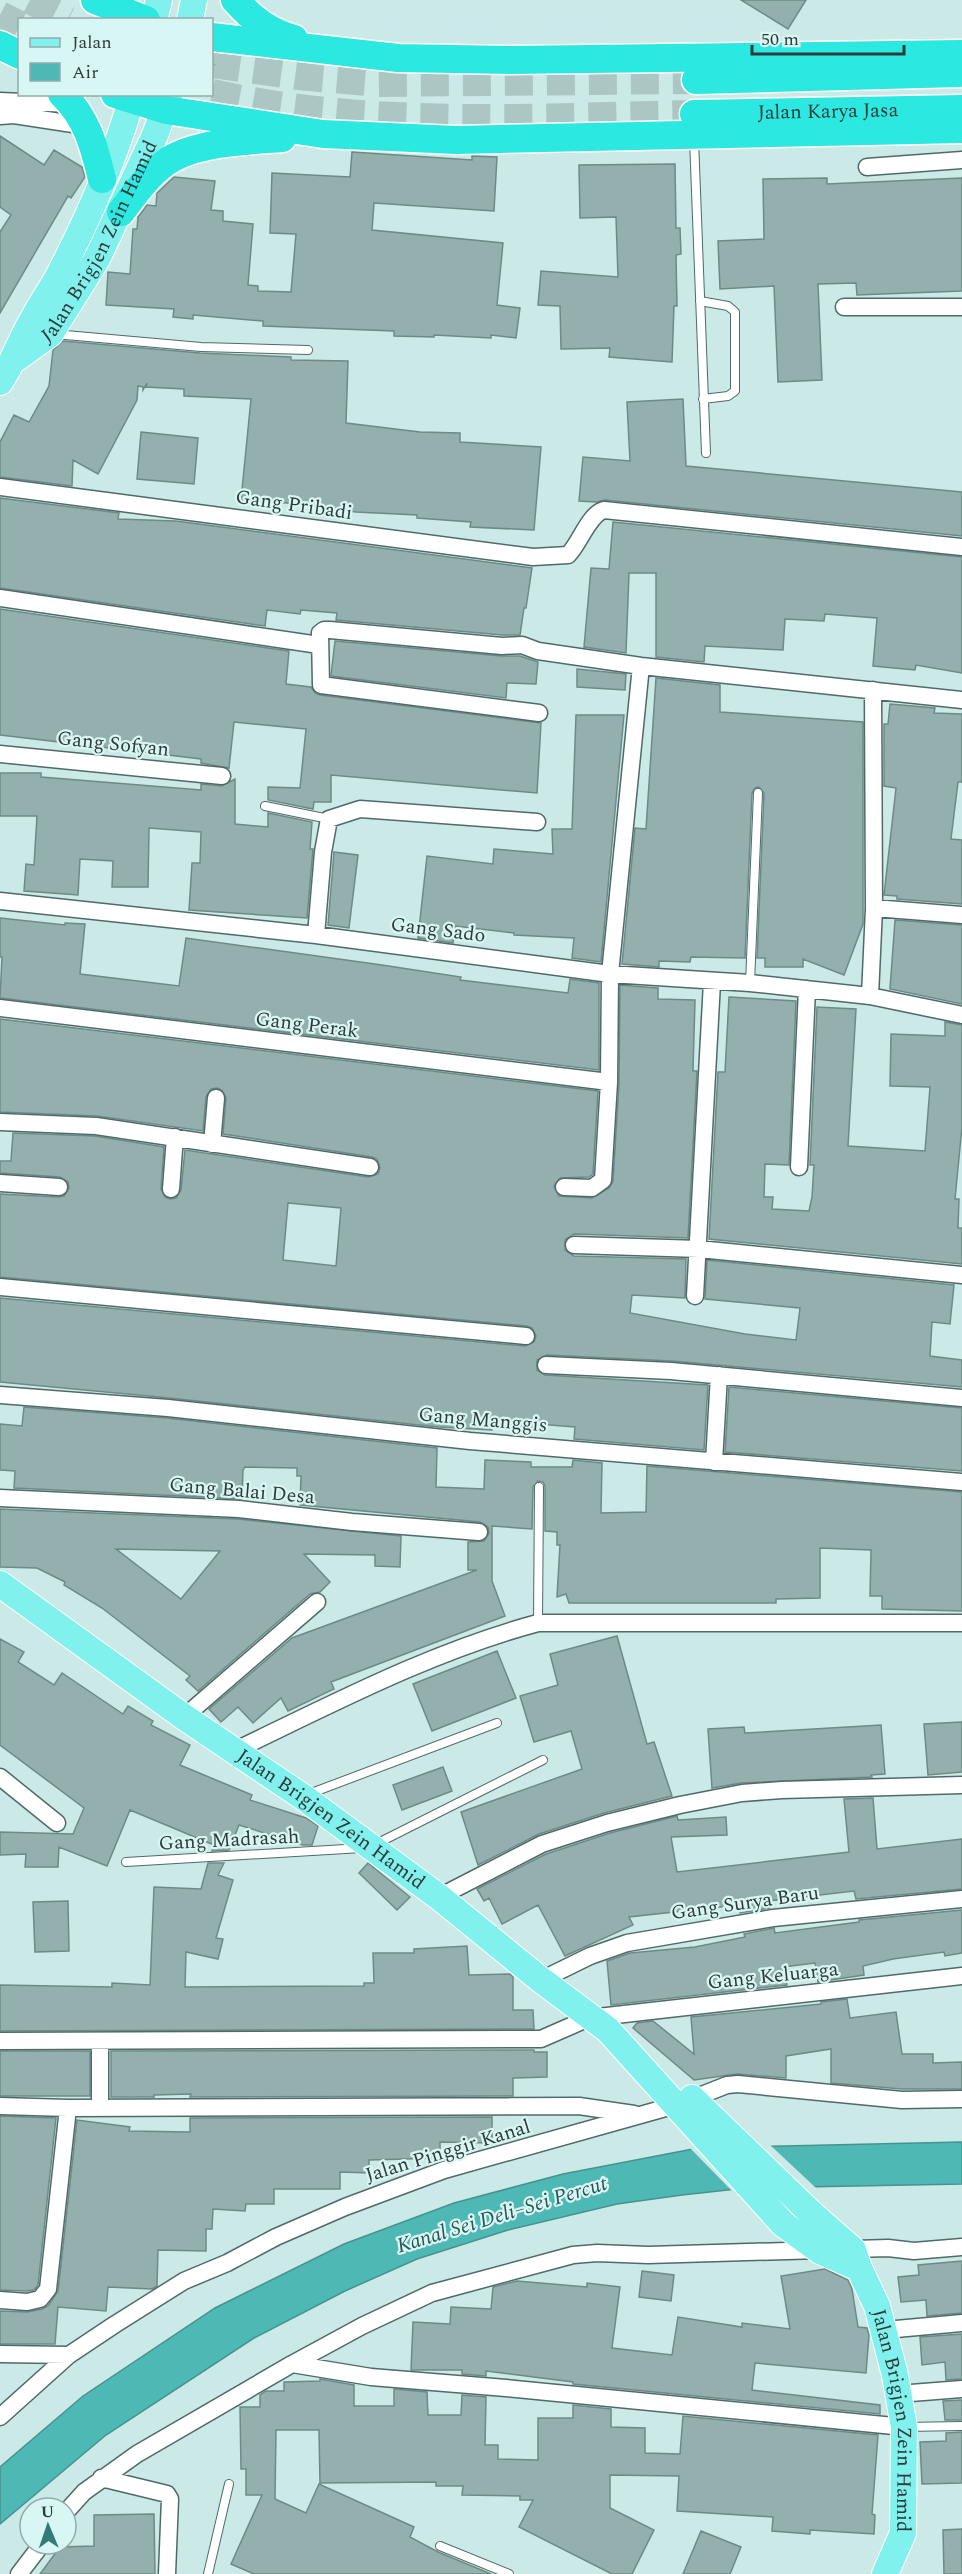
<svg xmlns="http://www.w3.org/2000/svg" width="962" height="2574" font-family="Spectral,serif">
  <rect width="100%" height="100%" fill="#cbe9e7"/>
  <path fill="#4eb9b4" stroke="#45938f" stroke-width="1.5" d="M962,2142v42l-216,4 -64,7 -65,9 -109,26 -91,29 -72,32 -91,47 -148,97 -106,89v-57l83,-71 132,-88 129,-64 110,-41 109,-29 135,-26z"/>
  <path fill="#cbe9e7" d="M768,2143l48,45 -83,4 -44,-45z"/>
  <path fill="#93b0ae" stroke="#6d8a87" stroke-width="1.5" fill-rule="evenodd" d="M741,0h65l-18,29z
    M0,136l44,29 10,-15 28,17 3,10 -14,21 -3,-2 -68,117v-81l11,-17 -11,-8z
    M352,152l120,8v-4l25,1 -3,54 -120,-8 -2,27 131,13 -6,62 23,3 -4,30 -25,-3v3l-57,-3v2l-40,-1v-5l-131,-5v-5l-70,-6v4l-20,-2 1,-8 -68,-4 2,-33 22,2 3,-45h4l1,-12 9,-12 9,1 1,-13 17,-16 41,4 -4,29 12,1v10l30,3 -5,61 10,1v5l33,1 5,-58 -26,-1 2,-60 78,4z
    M675,164l1,64h4l1,26 -5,1 1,51h-3l-2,56 -63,-5 1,-9 -49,1 -1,-43 -22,-1 3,-34 77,6 -2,-60 -36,1 -1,-53z
    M827,178v6l135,-6v113l-105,4 -1,-12 -38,1 4,96 -44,2 -4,-96 -54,3 -2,-48 46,-2 -1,-60z
    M63,341l137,12 91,4v3l57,1 -2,62 74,9 40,1v9l81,5 -7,83 -64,-3 1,-5 -54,-4v-3l-61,-3 -69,-9 -46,-3 10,-101 -67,-3v-7l-38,-2 1,-4 -4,7v-3l-5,-1 -1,14 -39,74 -25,-14 -1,26 -72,-9v-35l14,-27 15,7 20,-36 4,-36z
    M683,399l3,67 276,26v44l-357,-36 -9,2 -17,-1 4,-44 47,4 -3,-59z
    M141,432l57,6 -4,46 -57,-5z
    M0,498l119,15 -1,6 58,2 356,47 -6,40h-2l-4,27h-18l-166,-15 1,-7 -36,-3 -1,4 -33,-4 -2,16 -265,-38z
    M613,522l349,35v116l-46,-8 -1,5 -42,-4 4,-48 -52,-4 -1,7 -39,-2 -2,31 -78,-4 -1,16 -48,-5v-84h-27l-3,80 -42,-6 7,-79 18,1z
    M0,609l289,42 -3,33 25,3 4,6 5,2 221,28 -4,70 -206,-18v27h-17l-1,7 -45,-9v-13l32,1 6,-59 -72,-7 -5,46 -28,-5v-4l-201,-24z
    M335,641l166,15h19l18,6 -2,22 -29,-1 -1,15 -175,-22z
    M577,669l49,5 -1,16 -48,-3z
    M656,678l64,7v27l143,10v202l-19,51 -41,-16v8h-38v-9h-8l7,-165 -5,-6 -4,1 -3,5 -7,165 -54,-1 -1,5 -31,-1v6l-37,-3 13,-136 11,1z
    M890,704l45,4 -1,5 28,1v68h-4l-7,57 11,1v64l-65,-5v-3l-13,-1 12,-107 -12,-2v-62h4z
    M576,715h48l-23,247 -29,-4 2,-20 -60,-3v-2l-59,-7 -2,17 -35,-5 9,-82 66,8 1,-15 59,5 -1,-25h20z
    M0,773h41v4l160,13v-6l21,2 13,-7v45l33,3v-14l44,9 -2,27h3l-6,69 -118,-8 3,-47h8l1,-31 -52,-4 -1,59h-36l1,-26 -33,-2 -2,36 -54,-4 2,-27 8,1 3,-49h-37z
    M334,852l24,3 -9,73 -21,-3z
    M0,918l65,7v-2l20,1 -5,50 99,12 7,-48 196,27 79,12 -1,3 108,13 2,-14 29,4v87l-599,-72 2,-41h-2z
    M895,920l67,5v79l-72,-15z
    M620,985l38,3v11l37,1 -2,71h4l-9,167 -114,-4 -9,6v10l9,6 112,3 -1,39 -53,-3 -2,18 115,21 51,6 4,-32 -95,-9 2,-39 247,25 -4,39 -18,-2 -2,34 32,4v27l-290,-26 -125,-6 -10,5v10l8,5 163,10 -4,65 -130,-11 1,-12 -37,-3 -1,4 -45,-3v5l-54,-3 -269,-29 -169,-16v-84l525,48 9,-4 2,-6 -4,-8 -5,-2 -527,-49v-83l58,3 6,-1 5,-8 -1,-6 -8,-5 -60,-4v-12h11l2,-28 82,3 69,11 -3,42 4,8 5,2 6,-1 5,-8 4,-40 183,27 10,-3 2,-6 -3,-9 -5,-2 -149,-23 3,-36 -4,-8 -5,-2 -6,1 -5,8 -3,34 -106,-15 -97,-4v-93l598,72 -5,83 -4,3 -29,1 -6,8 5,10 33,2 17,-10 4,-7 6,-98zM288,1203l53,5 -5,58 -53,-6z
    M729,997l67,4 -7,164 -24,-1 -1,33h9l-1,12 37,2 3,-14 2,-32h-4l7,-158 39,2 -8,137 77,5 5,-64 -40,-1 1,-52 54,2v-14l17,3v102l-7,72h4l-1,29h4v36l-253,-25 9,-167h7z
    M729,1387l233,21v63l-237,-19z
    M24,1407l143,11 270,30 -1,39 48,2 1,-29 46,2v5h41l1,-7 29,3 -1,50 45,-1 1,-46 315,26v119l-80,-2v-13h-12l1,-46 -51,-2v50l-44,1v4h-207l-3,-9 -9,3 3,-52h-3v-13l-12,-1v-45l-2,-4 -5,-1 -5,6 -1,42 -40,-3v55l13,35 -174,66 3,7 -46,22 -7,-13 -28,25 -15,-16 -17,15 -12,-13 83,-71 185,-68h-9v-28l16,-1 5,-8 -1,-6 -8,-5 -180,-17 1,-29h-4v-8l-52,-1 -2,3 -1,29 -228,-11 1,-17 -15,-1v-46l22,2z
    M0,1509l238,10 163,17 -1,31 -25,-1v-11l-71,-1 26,28 -10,10 -10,2 -112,97 -12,-11 4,-4 -88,-68 -38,-23 1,-3 -28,-14 -37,-1zM116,1549l104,2 -39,48z
    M617,1636l30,108 7,-2 18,54 -68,17 -65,21 -61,31 -17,-53 121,-43 -11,-38 -37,11 -14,-46 38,-11 -8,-31z
    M0,1639l24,13 -6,10 36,23 8,-12 61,41 5,-8 25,15 -2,4 39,20 -10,20 72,30 -2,5 56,18 12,8 -6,19h-9l-64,-20 -10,25 -17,1 2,-6 -84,-35 -23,56 -48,-19 -1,20h-33l1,-13 -26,1v-23l73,2 11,-26 -84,-63z
    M497,1651l19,47 -84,33 -19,-47z
    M962,1722v50l-34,3 -4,-51z
    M881,1725l4,49 -14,1 1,2 -131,6 -29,5 -4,-59 36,-2 1,6z
    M443,1767l9,24 -50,19 -9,-25z
    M873,1798l4,51 85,-10v50l-106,10 -2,-8 -86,10 2,7 -30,5 -2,-8 -109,12 4,8 -68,31 -27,-51 -36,19 -13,-26 -5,3 -7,-12 69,-35 64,-21 67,-17 1,4 48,-3 1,18 -56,2 6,35 172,-20 -5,-53z
    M208,1863h16l-6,12 15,5 -17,58 7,1 -5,20 -32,-7 -1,35 179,-1v-3h10l-1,-30h41v-4l53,-3 2,29 41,-1 3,3v33h20l1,19 -534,2v-46l112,2v-4l38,2 4,-98 47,2z
    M368,1863l42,34 -13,13 -38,-37z
    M68,1901l1,50 -34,1 -2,-50z
    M962,1910v43l-17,3 -1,-4 -51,7 -30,7 1,9 -46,7 -3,-19 -32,4 4,18 -176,20 -4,-44 23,-8 65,-6 50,-10 -1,-3 30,-6 1,5 84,-11v-2z
    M847,1999l3,19 46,-6 6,42h31v9l29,-1v27h-60l-71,-6v-34l-45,7v22l-49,-4 -43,6 -61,-52 4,-5 16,-2 41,33 -3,-37 130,-13v-2z
    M534,2050v2h13v25l-34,1v18l-323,1 1,-3 -37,1v2h-43v-46z
    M0,2051h90v45h-90z
    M0,2116l56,2 -18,167 -4,5 -8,1 -26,-1z
    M492,2117v26l-52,-1v16l-71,2v13l-29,-1v17h-66v15h-28l-1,7 -32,-2 -1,20h-6v22l-48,-1 -1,36 -5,3 -44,-2 -2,24 -48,-4 -3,37h-55v-33l27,1 15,-3 6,-3 10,-15 19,-171 53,7 -1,4 61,1v-14z
    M962,2261v52l-35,3 -1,-16 -25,2 -3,-25 21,-2 -1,-10z
    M825,2269l23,11 4,9 6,38 9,1 2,7 -3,38 -111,-10 -3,27 128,15v9l-307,-30v-2l-87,-11v5l-24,-2v-4h-51l2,-48 37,2 1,-17 40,2 2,-22 24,-6 70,6v-4l33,4 -8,61 60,7 6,-38 64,10v-4l48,6 -9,-53z
    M642,2271l32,4 -3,26 -32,-4z
    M962,2334v45l-16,1 -1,-18 -23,3 -2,-28z
    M320,2379l34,6v21h40v-17l33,3 1,23h33l1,-20 24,2 -1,48h13v14l40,1v-42h35v-13l38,4v18l34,1v25l35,1 3,-38 195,19 -6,79 3,1 -1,19 -64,-4v4l-38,-3 1,-14 -96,-6 2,-35 -69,-1v33l44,22 -22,44h-20l-93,-47 14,-27h-13v-4l-58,-1 1,-9h-27v-4l-116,1 -1,-53h-43l-1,69 31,14 13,-29 95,43 -4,10 28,15 53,22h-237l-23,-10 31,-69h-16v-26h-5l-1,-62h20v-12l6,-4h18v-9l36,-1z
    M962,2400v20h-17l-2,-19z
    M962,2432v51l-40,1 -2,-42 26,-1v-8z
    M154,2514l1,60h-115l20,-27 34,-1v-31z
    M962,2529v45h-18l-1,-44z
    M701,2531l40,16 -11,27h-47z"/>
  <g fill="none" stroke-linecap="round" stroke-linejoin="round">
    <path stroke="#acc6c4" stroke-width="28" stroke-dasharray="28 14" stroke-linecap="butt" d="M30,0l38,20
      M0,15l20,10
      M212,64l86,12 80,7 318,-3
      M212,93c157,35 322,24 482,21"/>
    <g stroke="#4f6a68" stroke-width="10">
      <path id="lane" d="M694,139l12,314
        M700,301l28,5 7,6v79l-7,5 -25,3
        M54,334l147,13 107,3
        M265,806l64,13
        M750,983l8,-190
        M538,1623l1,-136
        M306,1795l191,-72
        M374,1845l169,-85
        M126,1862l236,-14
        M905,2427l57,-1
        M440,2546l69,28
        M208,2574l21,-90"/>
    </g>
    <g stroke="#4f6a68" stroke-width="19">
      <path id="street" d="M0,101l72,3
        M0,116l14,-1 72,11
        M867,167l95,-7
        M844,307h118
        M0,487l533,70 35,-2c12,-12 21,-41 36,-45l358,37
        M0,598l319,47
        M539,713l-218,-28 -1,-52 4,-3h6l172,16 20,-1 16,6 103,15 321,34
        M0,754l222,22
        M0,901l316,34 294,39 140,9 120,13 92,19
        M874,908l88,7
        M316,935l7,-83 6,-33 31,-10 177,13
        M870,996l4,-88 -1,-218
        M0,1008l609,74
        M0,1122l96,4 274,41
        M212,1144l4,-46
        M799,1167l8,-178
        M0,1183l59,4
        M564,1187l28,1 11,-8 6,-98 1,-108 31,-308
        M171,1189l4,-52
        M574,1245l125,4 263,26
        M0,1287l526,49
        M695,1296l17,-314
        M546,1365l125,6 291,27
        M0,1395l168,13 302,33 492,41
        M714,1462l5,-87
        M0,1498l239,11 113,13 127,10
        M184,1717l133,-115
        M236,1750c98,-47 197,-99 302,-127h424
        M0,1777l57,46
        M439,1897l103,-53 65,-21 73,-18 62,-12 40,-3 180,-5
        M541,1980l49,-24 37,-13 146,-25 189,-19
        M0,2041l541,-2 48,-21 373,-42
        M100,2041v67
        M0,2106l68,2 511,-2 55,8
        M0,2300l27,2 13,-3 8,-10 20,-181
        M885,2330l77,-7
        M0,2354l69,1
        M292,2364l79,13 135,11 398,39
        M898,2394l64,-5
        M0,2417l69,-62 45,-30 70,-44 43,-18 49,-26 69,-30 99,-37 232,-65 51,-20 11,-1 164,16 60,-1
        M101,2478l66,16 3,5 -3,75
        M66,2512l18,-20 53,-38 155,-90 70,-38 70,-33 141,-38 24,-2 51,2 240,-7 26,3 48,-4
        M19,2574l23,-30"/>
    </g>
    <g stroke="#fff" stroke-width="28">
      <g id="primary">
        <path d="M154,20l5,-20"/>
        <path d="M190,20l4,-20"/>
        <path id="s1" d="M17,358l33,-24 47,-75 58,-124 15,-41"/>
        <path d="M0,382c14,-21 21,-44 34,-65 8,-16 20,-31 28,-48 27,-53 55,-117 71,-175"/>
        <path id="s2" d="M0,1584l184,133 119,80 136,100 102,83 67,50 175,194 37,27 39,17"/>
        <path id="s3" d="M692,2098l120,116 41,36 6,18 18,38 18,69 9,52 -1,106 -18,41"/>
      </g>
    </g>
    <g stroke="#fff" stroke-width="31">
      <g id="highway">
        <path d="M95,0l51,20"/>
        <path d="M235,0c17,19 34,32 59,39"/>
        <path d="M212,37l186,21 113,2 451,-6"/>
        <path d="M0,45l20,10"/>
        <path d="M696,80l264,-7"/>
        <path d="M62,94c25,24 32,52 40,85"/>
        <path d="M115,94l51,16 157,24 133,6 506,-11"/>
        <path id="s4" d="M694,114l268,-5"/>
        <path d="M121,212c13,-17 26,-36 44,-49 29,-21 81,-22 117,-25"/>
      </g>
    </g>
    <path stroke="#8ba1a0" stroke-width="4" stroke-dasharray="1.5 4.5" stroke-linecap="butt" d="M212,71l2,-11"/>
    <use href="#lane" stroke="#fff" stroke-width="8"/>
    <use href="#street" stroke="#fff" stroke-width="16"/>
    <use href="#primary" stroke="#80f1ed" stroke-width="26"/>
    <use href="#highway" stroke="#2be8e1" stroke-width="28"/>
  </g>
  <g text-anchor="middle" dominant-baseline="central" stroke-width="4.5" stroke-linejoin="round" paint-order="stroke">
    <g font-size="20" fill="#2f3b3a" stroke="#d8f6f4">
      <text stroke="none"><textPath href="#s4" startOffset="134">Jalan Karya Jasa</textPath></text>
      <text stroke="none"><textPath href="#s1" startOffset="146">Jalan Brigjen Zein Hamid</textPath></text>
      <text transform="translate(294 505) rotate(8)">Gang Pribadi</text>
      <text transform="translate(113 744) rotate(6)">Gang Sofyan</text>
      <text transform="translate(438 930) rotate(7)">Gang Sado</text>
      <text transform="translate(307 1025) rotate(7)">Gang Perak</text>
      <text transform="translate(483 1420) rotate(5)">Gang Manggis</text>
      <text transform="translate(242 1491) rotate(5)">Gang Balai Desa</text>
      <text stroke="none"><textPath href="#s2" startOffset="406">Jalan Brigjen Zein Hamid</textPath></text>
      <text transform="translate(229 1840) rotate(-3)">Gang Madrasah</text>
      <text transform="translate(745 1903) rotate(-8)">Gang Surya Baru</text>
      <text transform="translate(773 1976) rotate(-6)">Gang Keluarga</text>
      <text transform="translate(448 2151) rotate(-17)">Jalan Pinggir Kanal</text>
      <text stroke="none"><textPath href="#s3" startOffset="399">Jalan Brigjen Zein Hamid</textPath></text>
    </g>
    <g font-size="21" font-style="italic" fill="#275553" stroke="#d8f6f4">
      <text transform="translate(502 2215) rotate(-17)">Kanal Sei Deli–Sei Percut</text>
    </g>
  </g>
  <rect x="18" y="18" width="195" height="78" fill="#d8f6f4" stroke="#94abaa" stroke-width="1.5"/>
  <rect x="30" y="38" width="30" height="9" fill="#80f1ed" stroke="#94abaa" stroke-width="1.5"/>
  <text x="72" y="48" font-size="18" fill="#2f3b3a">Jalan</text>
  <rect x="30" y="63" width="30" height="18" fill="#4eb9b4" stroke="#94abaa" stroke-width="1.5"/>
  <text x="72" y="78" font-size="18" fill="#2f3b3a">Air</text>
  <g transform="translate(48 2526) rotate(358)"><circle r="28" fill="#d8f6f4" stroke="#94abaa" stroke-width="1.5"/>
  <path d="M0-4.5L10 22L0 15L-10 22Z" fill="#327b77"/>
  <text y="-9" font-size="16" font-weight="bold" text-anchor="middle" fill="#2f3b3a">U</text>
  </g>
  <path d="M752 45v9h152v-9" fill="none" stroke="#2f3b3a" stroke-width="3"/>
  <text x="761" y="45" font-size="18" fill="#2f3b3a" stroke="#d8f6f4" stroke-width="4.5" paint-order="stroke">50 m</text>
</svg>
